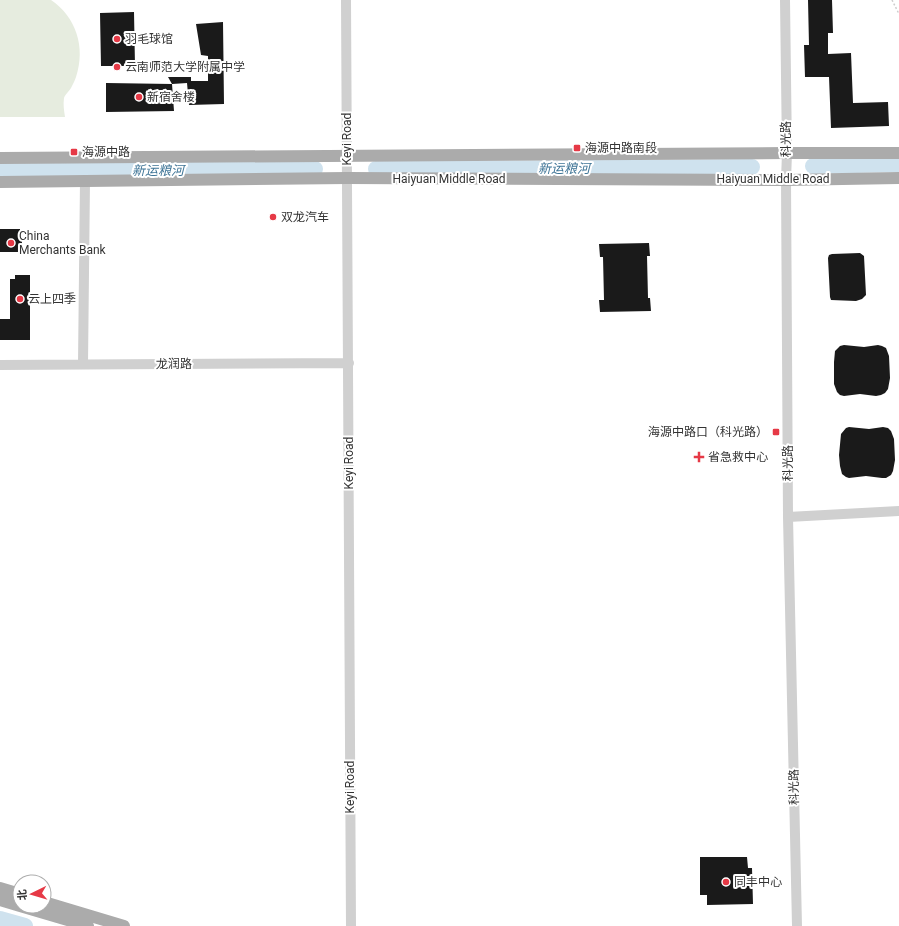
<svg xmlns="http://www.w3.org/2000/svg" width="899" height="926" font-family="Roboto,'Noto Sans SC',sans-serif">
  <rect width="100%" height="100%" fill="#fff"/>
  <path fill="#e6ecdf" d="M0,0h51c25,17 35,47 25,77 -1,3 -3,7 -5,11 -2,3 -6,7 -7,10 -1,6 0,13 1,19h-65z"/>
  <path fill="#cfe2ee" d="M0,912l18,5 -2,9h-10l-6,-2z"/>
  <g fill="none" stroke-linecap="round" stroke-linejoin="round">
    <path stroke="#cfe2ee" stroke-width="16" d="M813,166l86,-2
      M376,169l249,-1 127,-1
      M0,170l285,-2 30,1
      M0,919l25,7"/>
  </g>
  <path fill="#1a1a1a" d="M808,0h24l1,33h-5v21l23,-1 2,50 35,-1 1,24 -58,2 -2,-51h-24l-1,-32h5z
    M134,12l1,54h-34l-1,-53z
    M223,22l1,82 -35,1 -2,-22 -15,1 -4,-7h23v4h17v-25l-7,-1 -5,-31z
    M106,83l66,1 2,27 -68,1z
    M0,229h20v6h2v17h-22z
    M649,243l1,13h-3l1,42h2l1,13 -51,1 -1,-12h5l-1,-43h-3l-1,-13z
    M860,253l4,3 2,39 -4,4 -6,2 -25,-1 -1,-3 -2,-39 1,-3 3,-1z
    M15,275h15v65h-30v-21h10v-40h5z
    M844,345l20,2 14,-2 4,1 4,2 3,8 1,22 -2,11 -3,4 -4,2 -5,1 -16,-2 -16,2 -4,-1 -3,-3 -3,-8v-22l1,-11 5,-5z
    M849,427l20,2 14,-2 5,1 3,3 3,8 1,21 -2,11 -2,4 -5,3h-4l-16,-2 -17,2 -3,-1 -4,-3 -2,-8 -1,-11 2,-21 5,-6z
    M700,857h47l1,11h4l1,36 -46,1v-10h-7z"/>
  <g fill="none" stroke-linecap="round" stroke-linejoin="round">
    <path stroke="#cdcdcd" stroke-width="1.5" stroke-dasharray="2 2" stroke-linecap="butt" d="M892,0l7,14"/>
    <path stroke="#d0d0d0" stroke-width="10" d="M346,0l5,926
      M785,0l2,153 -1,27 2,337 9,409
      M83,364l2,-183
      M0,365l349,-2
      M788,517l111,-6"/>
    <path stroke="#ababab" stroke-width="12" d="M0,158l787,-5h112
      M0,182l347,-4 439,2 113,-2
      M0,888l20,6
      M0,900l20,6
      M44,902l80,24
      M20,906l68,20"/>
  </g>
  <g fill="#e63946" stroke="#fff" stroke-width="1.5">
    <circle cx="117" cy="39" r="4"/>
    <circle cx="117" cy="67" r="4"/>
    <circle cx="139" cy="97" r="4"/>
    <rect x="573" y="144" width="8" height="8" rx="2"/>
    <rect x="70" y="148" width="8" height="8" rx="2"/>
    <circle cx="273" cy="217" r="4"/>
    <circle cx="11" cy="243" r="4"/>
    <circle cx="20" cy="299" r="4"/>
    <rect x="772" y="428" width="8" height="8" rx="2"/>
    <path d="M697 451h4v4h4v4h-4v4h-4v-4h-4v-4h4z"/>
    <circle cx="726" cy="882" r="4"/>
  </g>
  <g text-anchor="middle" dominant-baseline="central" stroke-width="4" stroke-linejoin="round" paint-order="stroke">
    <g font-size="12" fill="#333" stroke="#fff" text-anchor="start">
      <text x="125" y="39">羽毛球馆</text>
      <text x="125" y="67">云南师范大学附属中学</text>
      <text x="147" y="97">新宿舍楼</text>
      <text x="585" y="148">海源中路南段</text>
      <text x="82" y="152">海源中路</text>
      <text x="281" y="217">双龙汽车</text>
      <text x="19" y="236">China<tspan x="19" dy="14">Merchants Bank</tspan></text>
      <text x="28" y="299">云上四季</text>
      <text x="768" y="432" text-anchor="end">海源中路口（科光路）</text>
      <text x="708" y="457">省急救中心</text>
      <text x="734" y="882">同丰中心</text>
    </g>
    <g font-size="12" fill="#333" stroke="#fff">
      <text transform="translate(347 139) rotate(-90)">Keyi Road</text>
      <text transform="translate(786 139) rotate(-90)">科光路</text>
      <text x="449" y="179">Haiyuan Middle Road</text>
      <text x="773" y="179">Haiyuan Middle Road</text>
      <text x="174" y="364">龙润路</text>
      <text transform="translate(349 463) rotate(-90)">Keyi Road</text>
      <text transform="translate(788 463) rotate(-90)">科光路</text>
      <text transform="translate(350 787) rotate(-90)">Keyi Road</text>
      <text transform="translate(794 787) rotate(-91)">科光路</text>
    </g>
    <g font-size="13" font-style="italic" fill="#3f7597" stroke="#fff">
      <text x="564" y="168">新运粮河</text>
      <text x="158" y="170">新运粮河</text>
    </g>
  </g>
  <g transform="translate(32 894) rotate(265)"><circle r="19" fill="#ffffff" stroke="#adadad"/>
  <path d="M0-3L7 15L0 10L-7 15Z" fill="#e63946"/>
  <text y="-6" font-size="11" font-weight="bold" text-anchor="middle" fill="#333333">北</text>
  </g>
</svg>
